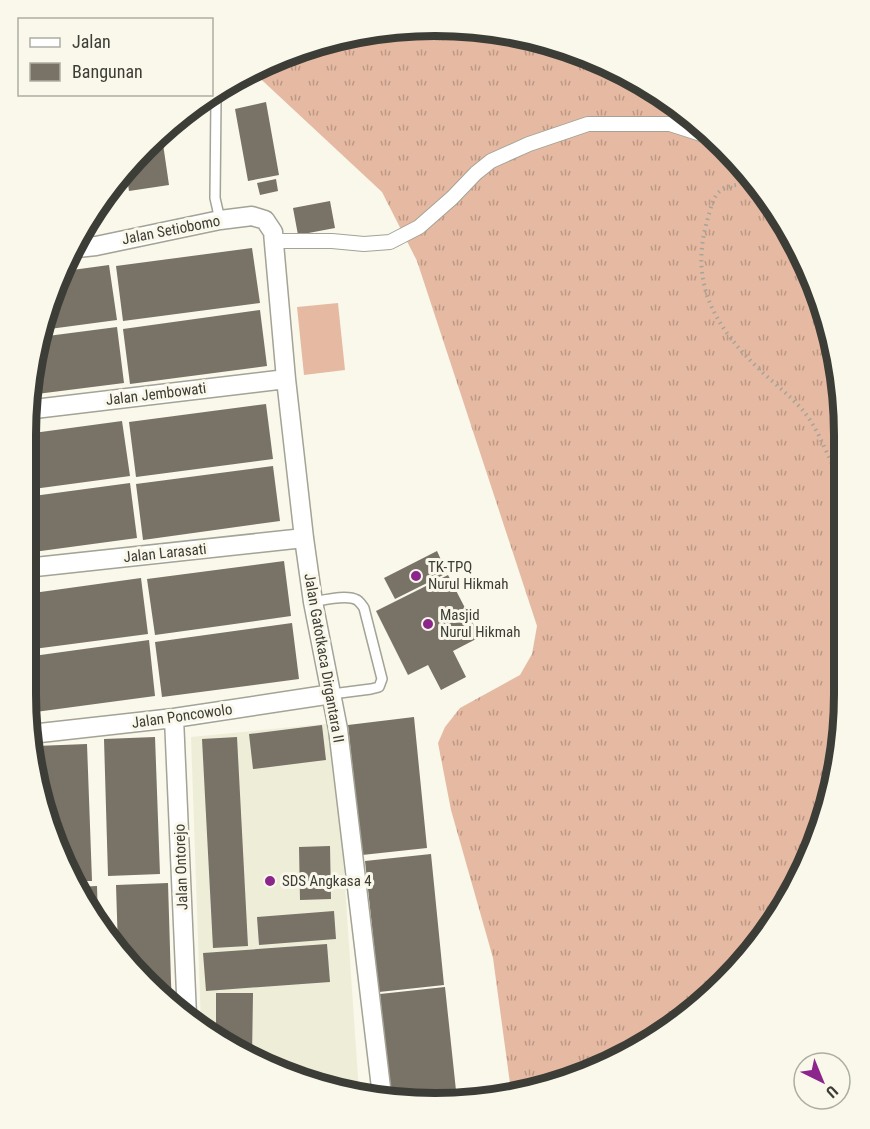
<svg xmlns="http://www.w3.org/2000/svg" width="870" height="1129" font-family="'Roboto Condensed',sans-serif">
  <defs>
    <pattern id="grass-tufts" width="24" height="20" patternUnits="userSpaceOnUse" patternTransform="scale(1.5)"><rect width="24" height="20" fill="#e6baa2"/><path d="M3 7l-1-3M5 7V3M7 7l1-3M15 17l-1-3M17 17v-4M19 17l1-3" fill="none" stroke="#bc9885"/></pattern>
  </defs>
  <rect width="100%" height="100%" fill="#f9f8ea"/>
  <path fill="#eeedd8" d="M334,723l25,370 -30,-3 -98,-41 -30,-23 -10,-289z"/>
  <path fill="url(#grass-tufts)" d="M435,26l80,7 77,24 71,38 62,51 51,62 47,95 18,79v366l-28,102 -37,71 -51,62 -63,52 -96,47 -55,9 -18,-133 -42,-148 -13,-67 7,-16 15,-19 60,-33 12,-21 5,-28 -120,-365 -35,-69 -130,-121 27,-14 76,-24z"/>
  <path fill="#e6baa2" d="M338,303l7,67 -41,5 -7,-68z"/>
  <path fill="#797267" d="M266,102l13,73 -31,6 -13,-72z
    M162,137l7,48 -40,6 -3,-20z
    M276,179l2,12 -18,4 -3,-12z
    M113,183l3,14 -13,3 7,-15z
    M330,201l5,27 -37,7 -5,-27z
    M252,248l8,55 -137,18 -7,-55z
    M109,265l8,55 -75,10 5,-26 18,-33z
    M260,310l7,56 -137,18 -7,-55z
    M117,327l7,56 -95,12 11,-58z
    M266,404l7,55 -137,18 -7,-55z
    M122,421l8,55 -104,14v-56z
    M273,466l7,55 -137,19 -7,-56z
    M130,483l7,55 -111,15v-56z
    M437,551l10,22 -52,26 -11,-21z
    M284,561l7,55 -136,19 -8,-56z
    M448,575l32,62 -27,14 13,26 -25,13 -13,-25 -20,10 -32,-64z
    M141,578l7,56 -122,16v-56z
    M292,623l7,56 -137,18 -7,-55z
    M149,640l6,56 -127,17 -2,-19v-37z
    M414,717l13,131 -65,7 -14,-130z
    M322,725l4,35 -73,9 -4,-35z
    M155,737l5,137 -52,2 -4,-137z
    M237,737l11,209 -35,2 -11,-209z
    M87,744l5,137h-19l-33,-81 -2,-15 -2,-39z
    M330,846l1,53 -31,1 -1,-53z
    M431,854l13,131 -65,7 -14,-131z
    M168,883l3,99 1,22 -26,-20 -28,-36 -2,-63z
    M97,886l1,36 -17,-23 -5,-12z
    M334,911l2,28 -77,6 -2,-28z
    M327,944l3,38 -124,9 -3,-38z
    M445,987l12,113 -22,3 -44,-5 -11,-104z
    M216,993h37l-1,65 -21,-9 -15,-11z"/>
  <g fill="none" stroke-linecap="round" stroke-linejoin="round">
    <g stroke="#a3a396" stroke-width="12">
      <path id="service" d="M220,220l-5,-22 1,-99 5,-12
        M313,602c11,-2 34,-8 44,-2 3,2 5,5 7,8l18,71 -3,8 -8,2 -39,5"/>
    </g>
    <g stroke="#a3a396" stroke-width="16">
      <path id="pedestrian" d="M274,241h58l32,3 26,-2 29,-15 33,-29 24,-25 15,-12 38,-17 59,-20h82l31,10 23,11"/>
    </g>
    <g stroke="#a3a396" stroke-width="21">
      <path id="minor" d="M77,248l19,-2 124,-26 32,-4 13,4 8,12 13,147 18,159 9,64 25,127 44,367
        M26,410l260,-31
        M26,568l278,-30
        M174,718l13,298
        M31,734l143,-16 158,-24"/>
    </g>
    <path stroke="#a5a49a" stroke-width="4" stroke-dasharray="1.5 4.5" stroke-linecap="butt" d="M754,182c-38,6 -38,5 -48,43 -16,62 11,104 55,146 18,17 38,31 51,52 11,18 18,39 29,58"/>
    <use href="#service" stroke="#fff" stroke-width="9"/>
    <use href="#pedestrian" stroke="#fff" stroke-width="14"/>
    <use href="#minor" stroke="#fff" stroke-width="18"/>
  </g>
  <g fill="#8c268c" stroke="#f9f8ea" stroke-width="2">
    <circle cx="416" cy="576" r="6"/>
    <circle cx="428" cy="624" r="6"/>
    <circle cx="270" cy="881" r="6"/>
  </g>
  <g text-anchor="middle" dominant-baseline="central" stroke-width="6" stroke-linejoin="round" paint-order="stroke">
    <g font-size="15" fill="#3d3d37" stroke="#f9f8ea">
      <text transform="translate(171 230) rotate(-11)">Jalan Setiobomo</text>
      <text transform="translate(156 394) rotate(-7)">Jalan Jembowati</text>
      <text transform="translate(165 553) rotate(-6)">Jalan Larasati</text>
      <text transform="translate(324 658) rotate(80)">Jalan Gatotkaca Dirgantara II</text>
      <text transform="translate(182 716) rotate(-8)">Jalan Poncowolo</text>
      <text transform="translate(181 867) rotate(-92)">Jalan Ontorejo</text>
    </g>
    <g font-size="15" fill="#3d3d37" stroke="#f9f8ea" text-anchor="start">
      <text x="428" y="567">TK-TPQ<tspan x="428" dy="17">Nurul Hikmah</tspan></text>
      <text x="440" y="615">Masjid<tspan x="440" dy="17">Nurul Hikmah</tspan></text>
      <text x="282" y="881">SDS Angkasa 4</text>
    </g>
  </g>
  <path d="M0 0H870V1129H0ZM435 36H435A399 399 0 0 1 834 435V694A399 399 0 0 1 435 1093H435A399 399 0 0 1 36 694V435A399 399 0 0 1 435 36Z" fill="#f9f8ea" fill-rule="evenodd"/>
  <path fill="none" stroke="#3d3d37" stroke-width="8" d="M435 36H435A399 399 0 0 1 834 435V694A399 399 0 0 1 435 1093H435A399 399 0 0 1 36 694V435A399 399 0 0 1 435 36Z"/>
  <rect x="18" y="18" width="195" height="78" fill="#f9f8ea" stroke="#aeada2" stroke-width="1.5"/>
  <rect x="30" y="38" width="30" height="9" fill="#ffffff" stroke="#aeada2" stroke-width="1.5"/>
  <text x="72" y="48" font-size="18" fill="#3d3d37">Jalan</text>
  <rect x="30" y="63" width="30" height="18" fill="#797267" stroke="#aeada2" stroke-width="1.5"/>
  <text x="72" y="78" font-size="18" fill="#3d3d37">Bangunan</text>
  <g transform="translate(822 1081) rotate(137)"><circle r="28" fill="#f9f8ea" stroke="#aeada2" stroke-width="1.5"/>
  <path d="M0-4.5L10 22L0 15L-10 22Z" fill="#8c268c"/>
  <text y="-9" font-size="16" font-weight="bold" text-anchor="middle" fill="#3d3d37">U</text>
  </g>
</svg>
